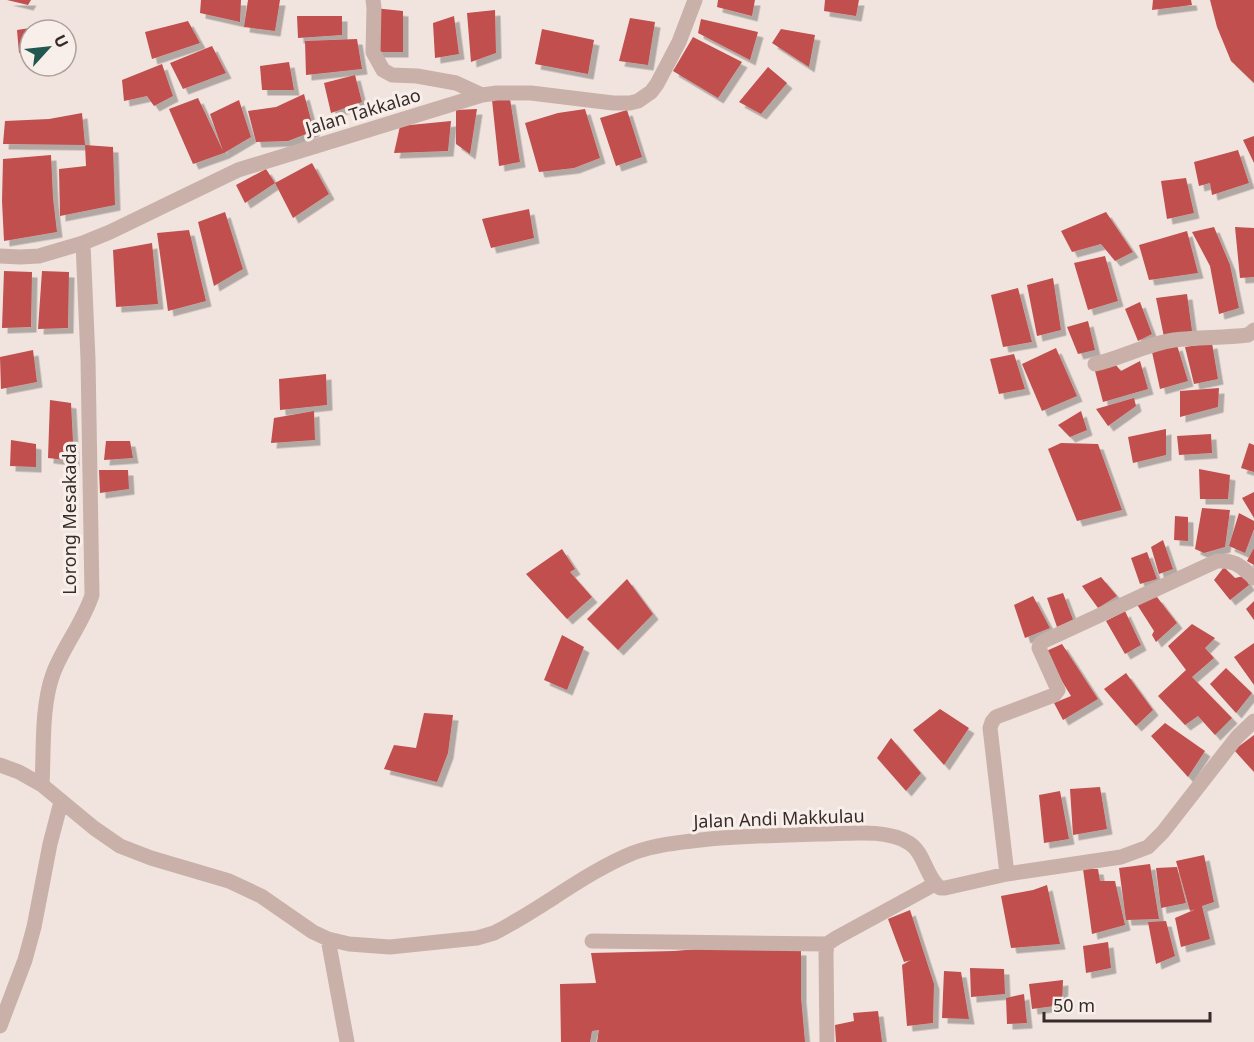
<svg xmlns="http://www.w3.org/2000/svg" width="1254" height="1042" font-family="'Noto Sans',sans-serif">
  <defs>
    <filter id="shadow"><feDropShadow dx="5.5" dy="5.5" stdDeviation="0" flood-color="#0004"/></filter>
  </defs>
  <rect width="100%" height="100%" fill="#f1e4de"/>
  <path fill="#c04f4e" filter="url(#shadow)" d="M7,0h24l-3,5z
    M201,0h40l-1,22 -40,-9z
    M248,0h32l-5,31 -31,-4z
    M718,0h37l-3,16 -35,-9z
    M825,0h34l-3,16 -32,-5z
    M1153,0h38l1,5 -40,5z
    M1210,0h44v83l-23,-22 -14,-34z
    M374,8l29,3v41h-30z
    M495,10l1,43 -25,9 -4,-49z
    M297,16h45v19l-44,3z
    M454,16l5,38 -24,4 -2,-35z
    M630,18l25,4 -7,43 -29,-4z
    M701,19l57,13 -8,28 -52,-27z
    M188,21l12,22 -48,16 -7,-27z
    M64,25v5h-33v-2z
    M30,28v24l-11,1 -2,-23z
    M542,29l52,11 -6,34 -53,-10z
    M781,29l34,6 -6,32 -37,-24z
    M693,37l49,25 -24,36 -45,-27z
    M357,39l5,30 -56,6 -1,-34z
    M212,46l14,27 -43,16 -13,-26z
    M289,62l5,28h-32l-2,-24z
    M162,64l11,32 -19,10 -7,-10 -23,5 -2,-21z
    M768,67l19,16 -26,31 -22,-12z
    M355,75l7,27 -31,11 -7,-30z
    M304,94l10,37 -26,10 -32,1 -8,-31 28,-4z
    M198,98l25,53 -13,-37 29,-14 12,37 -27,16 -31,11 -24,-55z
    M510,99l10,63 -21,4 -7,-66z
    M477,109l-7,45 -14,-10v-34z
    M585,109l15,49 -26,10 -35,4 -14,-49 33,-10z
    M627,110l15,47 -26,9 -16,-48z
    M82,113l3,32 -82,-1 2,-23 44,-2z
    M451,121l-3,30 -54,2 6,-27z
    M1254,136v27l-11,-23z
    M85,145l28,2 2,58 -55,11 -1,-47 27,-3z
    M1238,150l11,33 -37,12 -2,-12 -11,3 -5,-24z
    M51,155l2,43 4,34 -53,9 -2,-40 1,-42z
    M312,163l17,31 -36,24 -18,-35 -30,20 -9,-18 30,-16 9,14z
    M1186,178l8,35 -27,6 -6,-38z
    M529,209l5,29 -43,10 -9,-29z
    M225,212l18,57 -29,17 -16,-64z
    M1106,212l27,40 -18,9 -14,-17 -29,8 -11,-21z
    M1214,227l16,38 9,43 -20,6 -9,-48 -18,-34z
    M1235,227l19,1v49l-14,1z
    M189,230l17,71 -38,10 -11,-78z
    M1187,231l11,42 -49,7 -10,-35z
    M152,243l6,61 -42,3 -3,-57z
    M1105,256l13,45 -30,9 -14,-47z
    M4,271l28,1 -1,55 -29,1z
    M42,271l27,1 -1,56 -30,1z
    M1053,278l8,52 -24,6 -10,-51z
    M1018,288l14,54 -29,5 -12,-52z
    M1187,294l5,37 -28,6 -8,-39z
    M1140,302l12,32 -14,7 -13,-32z
    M1088,321l7,29 -17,4 -11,-27z
    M1212,343l6,36 -24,5 -9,-37z
    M1177,345l11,36 -28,8 -8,-37z
    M1056,348l21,48 -35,15 -20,-47z
    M33,350l4,32 -36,7 -1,-32z
    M1014,354l11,35 -26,5 -9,-35z
    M1140,361l8,28 -45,13 -8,-31 20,-7 6,7z
    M326,374l1,31 -47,5 -1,-31z
    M1219,388l-1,19 -38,10v-26z
    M1134,398l2,8 -28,20 -12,-17z
    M50,400l21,3 3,58 -26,-3z
    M314,411l1,29 -44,3 3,-25z
    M1081,411l6,19 -17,7 -12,-12z
    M1166,429v26l-33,8 -5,-26z
    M1211,434l1,19 -33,2 -2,-19z
    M11,440l25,4v23l-26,-1z
    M106,441h24l3,17 -29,2z
    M1061,443l37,1 24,66 -45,11 -29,-72z
    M1249,443l5,2v27l-13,-4z
    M1199,469l31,6 -2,24h-28z
    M99,470h29l1,19 -29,4z
    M1254,492v26l-12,-20z
    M1202,508l28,2 -5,37 -21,6 -9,-4z
    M1239,513l15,8v8l-9,24 -16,-7z
    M1175,516l13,1v24l-14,-1z
    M1163,540l10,29 -14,5 -8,-27z
    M1254,548v17l-7,-4z
    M562,549l13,20 -5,3 22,25 -25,22 -41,-45z
    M1147,552l10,27 -17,5 -9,-26z
    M1224,567l11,11 9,-2 5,9 -19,15 -16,-20z
    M1101,577l16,19 -19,12 -16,-22z
    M627,579l26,35 -35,36 -31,-31z
    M1063,593l11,29 -17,5 -10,-29z
    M1033,596l17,32 -25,10 -11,-33z
    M1157,597l20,26 -21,19 -4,-7 2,-4 -18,-28z
    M1254,601v19l-8,-11z
    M1125,611l16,34 -16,9 -19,-33z
    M1192,624l23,14 -10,10 9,10 -22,19 40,41 -17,17 -17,-19 -13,9 -27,-29 28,-26 -18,-24z
    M562,635l22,12 -17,43 -23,-10z
    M1254,643v42l-20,-28z
    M1062,644l36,55 -35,21 -9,-17 17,-7 -27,-44z
    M1226,668l26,25 -16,20 -26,-29z
    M1126,673l27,37 -17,16 -32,-37z
    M940,709l29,19 -25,37 -31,-35z
    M424,713l29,2 -5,38 -11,29 -53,-13 10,-24 22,3z
    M1165,723l40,28 -17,26 -37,-41z
    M1254,735v37l-20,-22z
    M891,738l30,35 -15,18 -29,-33z
    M1100,787l7,42 -34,6 -3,-46z
    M1060,791l9,48 -25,4 -5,-48z
    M1204,855l10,47 -12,4 8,33 -29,8 -6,-29 21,-9 -6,2 -14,-50z
    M1150,864l9,55 -33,1 -7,-52z
    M1177,867l9,36 -25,5 -5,-40z
    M1083,869h15l2,12h15l10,44 -33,9z
    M1047,885l13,59 -49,4 -10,-52 32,-6z
    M910,910l24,74 -1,39 -26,3 -5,-61 9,-5 -7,2 -16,-43z
    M1166,921l9,35 -19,8 -8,-42z
    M1108,942l3,26 -25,5 -3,-27z
    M721,947l80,3v47l4,45h-208l2,-12 -7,1 -2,11h-29l-1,-58 36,-1 -5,-30 83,-2z
    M970,968l34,1 1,25 -34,3z
    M944,971l17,1 8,47 -27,-1z
    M1063,980l-1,25 -30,4 -3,-25z
    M1024,994l3,29 -20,1 -1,-26z
    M878,1011l4,31h-46l-1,-17 19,-4 -1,-8z"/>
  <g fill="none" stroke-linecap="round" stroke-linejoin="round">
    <path stroke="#c9b1aa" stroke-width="15" d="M373,0l1,8 -1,44 10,18 9,5 25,1 39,7 26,12
      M0,256l20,1 19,-1 44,-13 27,-11 128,-62 244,-75 15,-2h34l82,10h17l8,-2 13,-9 6,-8 22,-42 16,-42
      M1095,364c27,-6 51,-20 79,-24 25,-3 50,-2 74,-5l6,-5
      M0,765l19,7 23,13 52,43 26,18 31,12 78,23 32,15 52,36 15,7 21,5 41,3 87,-9 17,-5c48,-24 90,-60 139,-80 25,-9 50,-11 76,-14 37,-3 73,-4 110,-5 27,0 67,-6 90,9 16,10 16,33 31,45h5l62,-14 114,-17 27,-10 15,-15 74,-95 17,-16
      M42,785c2,-34 -1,-78 11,-111 10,-27 30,-51 39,-79l-4,-236 -5,-116
      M1007,874l-17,-146 2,-6 4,-5 58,-22 4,-5 -19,-42 1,-4 4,-3 173,-80c19,-1 23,5 37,17
      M328,939l19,103
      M592,941l235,3 9,-6 99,-54
      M0,1026l25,-66 9,-33 16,-83 11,-42
      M827,1042l-1,-89 1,-9"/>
  </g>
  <g text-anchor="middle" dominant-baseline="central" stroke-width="6" stroke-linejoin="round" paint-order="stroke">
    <g font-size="18" fill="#372b29" stroke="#f9efea">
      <text transform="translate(363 111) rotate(-17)">Jalan Takkalao</text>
      <text transform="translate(69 519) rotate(-90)">Lorong Mesakada</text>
      <text transform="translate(779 818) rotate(-2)">Jalan Andi Makkulau</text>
    </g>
  </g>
  <g transform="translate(48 48) rotate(63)"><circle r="28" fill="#f9efea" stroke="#aba19d" stroke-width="1.5"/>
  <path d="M0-4.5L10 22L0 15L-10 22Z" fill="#21574e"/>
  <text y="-9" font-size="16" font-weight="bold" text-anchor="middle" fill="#372b29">U</text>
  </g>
  <path d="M1044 1012v9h166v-9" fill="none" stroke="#372b29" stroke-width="3"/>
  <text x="1053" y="1012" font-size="18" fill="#372b29" stroke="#f9efea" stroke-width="4.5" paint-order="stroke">50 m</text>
</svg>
